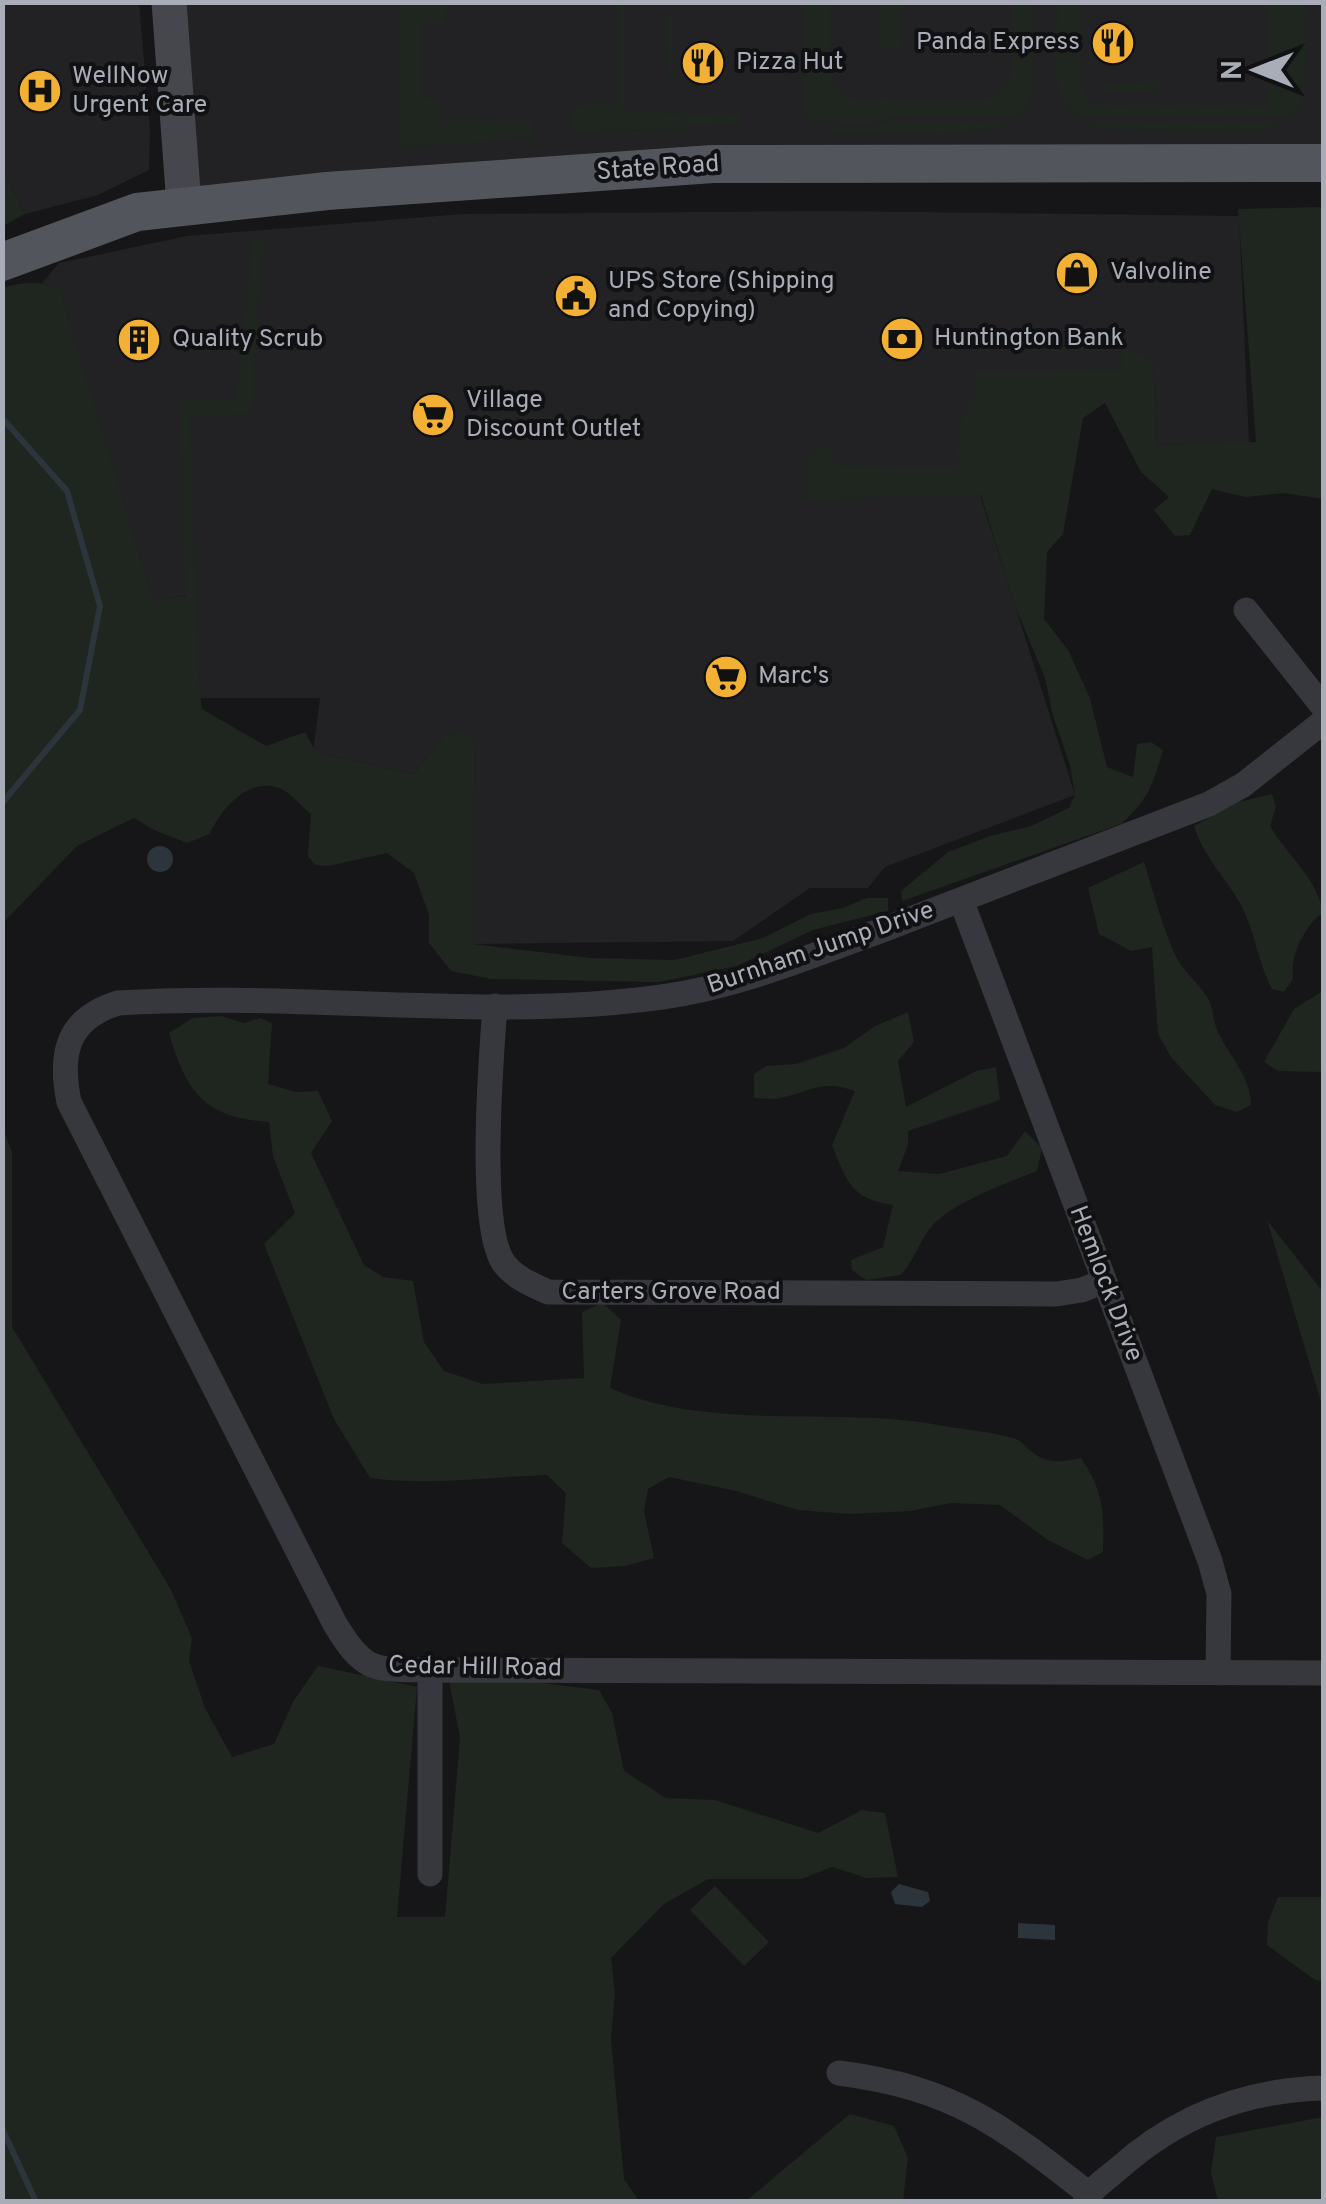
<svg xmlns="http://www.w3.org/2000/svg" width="1326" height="2204" font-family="Overpass,sans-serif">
  <rect width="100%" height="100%" fill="#161618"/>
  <path fill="#222225" d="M3,3h136l11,126 -1,41 -51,25 -73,19 -22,-45z
    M169,3h1154v160l-338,-1 -801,43z
    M825,211l414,5 10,227 -92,2 -4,-85 -31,-11v21l-146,112 99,313 -190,72 -17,21h-58l-77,53 -262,3 4,-203 -8,-10 -24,5 -29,38 -101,-22 7,-54h-121l-4,-104 -42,7 -94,-313 -17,-5 17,-20 128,-27 276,-22z"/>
  <path fill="#1e261f" d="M624,2l2,111 113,1v9l-164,10 -5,-13c5,-22 30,-15 48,-16l1,-101z
    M401,3h45l-2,19 -22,3 -1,72 20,4 1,18 90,2 1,16 -132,11z
    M807,3h17l6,5v67c3,13 9,19 22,24l129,1c43,-4 31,-67 31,-97h22l-1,83 -6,18 -9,12 -123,-1 -20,9 -65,-2 -7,-11 1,-104z
    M879,3h21v42l23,1v4h-45z
    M1058,3h23v85l9,14 8,3 169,1 1,-103h39l-2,81 -3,17 -9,15 -219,-1c-27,-26 -16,-77 -16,-112z
    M672,9l3,68 -5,6 -5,-62 1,-9z
    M1094,73h4l-1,11h44l1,-4 17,1 1,3 -5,7 -7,1h-40l-12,-7z
    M889,121l122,1 -24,8 -56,4 -2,-3 -104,1 1,-4h52z
    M1080,121l195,1h10l-25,9 -156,-1z
    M681,129h70l-169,9 8,-2z
    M3,169l22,45 -22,12z
    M1323,207v292l-39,-6 -39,4 -33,-8 -22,46 -15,1 -21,-26 15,-13 -28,-25 -36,-69 -22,15 -20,116 -16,18 -3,67 24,31 22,48 17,69 26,10 4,-33 14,-2 12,8c-10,35 -15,50 -42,74l-219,77 -1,-10 47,-39 42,-16 41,-10 38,-18 6,-13 -5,-30 -17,-49 -8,-38 -30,-72 -34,-111 -175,5 1,-42c8,-9 14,-12 26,-10l1,18 123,1 1,-40 14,-28 3,3 -1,-31 147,-1 1,-22 31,11 4,86 99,-3 -18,-233z
    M269,238l-8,20 -9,155 -62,5 9,270 3,21 64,37 39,-14 9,17 8,5 92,20 29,-38 25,-6 7,11 -3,203 119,14 83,2 89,-22 48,-24 32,-6 24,-10h21v13l-75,19 -76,36 -78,16 -168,-3 -40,-8 -22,-28v-28l-15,-42 -27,-20 -59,13 -13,-1 -7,-9 3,-42c-9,-7 -21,-22 -32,-26 -31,-11 -59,22 -69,46l-23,9 -33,-13 -20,-12 -57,28 -74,77v-635c19,-7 36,-6 56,-1l94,313 33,-4 -7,-197 57,2 17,-161z
    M1272,794l4,13 -6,19c17,29 47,52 53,86 -18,15 -33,41 -30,67l-9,13 -12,-3c-15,-28 -17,-61 -34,-89 -15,-25 -35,-45 -44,-74l45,-24z
    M1144,862c9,29 17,60 29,88 8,21 26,32 36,50 4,8 4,20 8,30 11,25 34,46 34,75l-14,7 -22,-7 -44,-48 -13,-23 -6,-87 -21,4 -32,-17 -11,-46z
    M1323,991v81l-45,-1 -14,-9 30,-53z
    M908,1012l6,30 -16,19 8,46 70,-36 20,-4 4,33 -92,31v14l-10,26 41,3 68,-18 18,-25 17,17 -5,23c-28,11 -88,33 -106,56 -12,15 -16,32 -30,48l-35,5 -14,-10 -1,-10 32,-13 10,-42c-42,-6 -46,-23 -61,-60l23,-54c-35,-12 -43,1 -75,7 -8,2 -18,0 -26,0v-24l12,-8 30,-2 48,-16 31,-22z
    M221,1016l23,7 16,-5 12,5 -4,61 28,8 22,-1 14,30 -21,32 53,112 19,12 30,4 11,61 20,29 39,13 101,-6 -2,-66 21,-9 18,17 -11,68c102,45 227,17 335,38 22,4 46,6 68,12 9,2 11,8 18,13 16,14 32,11 50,7 23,34 23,53 22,94l-15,8 -40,-20 -48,-35 -49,-2 -41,8 -61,3 -51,-4 -62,-19 -67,-14 -21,12 -4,22 10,47 -29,8 -34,2 -29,-25 4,-50 -19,-18c-59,2 -118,11 -177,3l-36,-59 -70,-175 31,-31 -22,-57 -4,-34c-65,-4 -83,-30 -100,-89l24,-15z
    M2,1126l10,26v175l158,261 22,50 -3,23 16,47 27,49 42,-13 20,-44 24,-34 99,21 -20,230h48l15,-180 -11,-56h77l73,9 13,23 12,58 42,27 49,2 103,33 44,-23 23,3 13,64 -31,1 -35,-11 -31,12h-93l-44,25 -53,54 4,35 -4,46 13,140 15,22h-636z
    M1267,1220l56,72v117z
    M715,1886l54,56 -25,24 -54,-56z
    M1278,1897h45v84l-8,-1 -48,-35 1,-23z
    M850,2114l44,12 14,32 -5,43h-157z
    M1323,2117v84h-105l-7,-28 5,-36z"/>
  <path fill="#2c353c" d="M147 859a13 13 0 1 1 26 0a13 13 0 1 1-26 0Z
    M899,1884l29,8 2,9 -8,6 -27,-3 -4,-12z
    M1018,1923l37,2v15l-37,-2z"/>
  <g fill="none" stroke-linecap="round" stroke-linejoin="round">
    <path stroke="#2c353c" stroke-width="6" d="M2,418l65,73 33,115 -20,104 -78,93
      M2,2128l34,74"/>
    <path stroke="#37383d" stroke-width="25" d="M1246,610l78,98
      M1324,721l-81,64 -34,19c-108,41 -216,84 -324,125 -74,27 -145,57 -223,68 -180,25 -363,-6 -544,6 -51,16 -59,50 -49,99l266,522c30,50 39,45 95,46l894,3
      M961,900l249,661 9,33 -1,79
      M495,1006c-4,52 -17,217 8,256 10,15 30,23 45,30l508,2 26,-4 22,-9
      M430,1670v204
      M839,2073c115,15 162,52 250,121
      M1085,2202c7,-14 21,-23 33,-33 59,-53 126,-79 206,-81"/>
    <path stroke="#45474d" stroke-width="35" d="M169,2l15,203"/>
    <path stroke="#53555c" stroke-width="38" d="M2,262l135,-50 190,-21 386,-27 611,-1"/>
  </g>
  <defs>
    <g id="restaurant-disc" transform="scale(2.25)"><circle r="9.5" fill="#f2b134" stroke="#111113"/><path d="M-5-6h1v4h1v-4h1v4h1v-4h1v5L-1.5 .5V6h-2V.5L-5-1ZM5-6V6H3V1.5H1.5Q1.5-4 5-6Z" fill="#111"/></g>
    <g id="hospital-disc" transform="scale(2.25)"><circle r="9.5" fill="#f2b134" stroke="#111113"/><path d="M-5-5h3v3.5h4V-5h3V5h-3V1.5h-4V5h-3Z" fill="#111"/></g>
    <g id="shop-disc" transform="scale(2.25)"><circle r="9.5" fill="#f2b134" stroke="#111113"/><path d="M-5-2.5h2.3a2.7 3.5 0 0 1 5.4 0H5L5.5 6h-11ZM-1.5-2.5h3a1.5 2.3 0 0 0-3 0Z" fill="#111"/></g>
    <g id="civic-disc" transform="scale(2.25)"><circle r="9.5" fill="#f2b134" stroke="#111113"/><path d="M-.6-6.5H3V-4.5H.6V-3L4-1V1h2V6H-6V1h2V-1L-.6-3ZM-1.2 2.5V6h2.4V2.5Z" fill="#111"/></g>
    <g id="bank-disc" transform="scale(2.25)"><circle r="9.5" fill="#f2b134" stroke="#111113"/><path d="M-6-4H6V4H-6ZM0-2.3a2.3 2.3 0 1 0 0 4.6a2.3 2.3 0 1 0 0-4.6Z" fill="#111"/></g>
    <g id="building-disc" transform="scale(2.25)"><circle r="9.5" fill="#f2b134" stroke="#111113"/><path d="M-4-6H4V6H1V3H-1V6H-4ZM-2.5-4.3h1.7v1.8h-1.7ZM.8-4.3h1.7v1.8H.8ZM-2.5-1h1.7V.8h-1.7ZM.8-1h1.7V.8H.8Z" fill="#111"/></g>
    <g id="supermarket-disc" transform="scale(2.25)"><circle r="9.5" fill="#f2b134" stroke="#111113"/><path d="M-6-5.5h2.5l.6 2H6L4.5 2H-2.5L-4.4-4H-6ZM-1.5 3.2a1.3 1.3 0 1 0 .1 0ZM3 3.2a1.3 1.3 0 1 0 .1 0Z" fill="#111"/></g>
  </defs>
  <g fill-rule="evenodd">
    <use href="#restaurant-disc" x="1113" y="43"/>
    <use href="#restaurant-disc" x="703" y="63"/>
    <use href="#hospital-disc" x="40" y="91"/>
    <use href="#shop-disc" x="1077" y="273"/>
    <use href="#civic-disc" x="576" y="296"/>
    <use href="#bank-disc" x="902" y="339"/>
    <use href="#building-disc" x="139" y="340"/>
    <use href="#supermarket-disc" x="433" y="415"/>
    <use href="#supermarket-disc" x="726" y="677"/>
  </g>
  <g text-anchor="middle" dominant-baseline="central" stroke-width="8" stroke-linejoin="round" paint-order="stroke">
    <g font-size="25" fill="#a8adb8" stroke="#111113" text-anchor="start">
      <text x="1080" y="43" text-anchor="end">Panda Express</text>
      <text x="736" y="63">Pizza Hut</text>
      <text x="72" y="77">WellNow<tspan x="72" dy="29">Urgent Care</tspan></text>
      <text x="1110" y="273">Valvoline</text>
      <text x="608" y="282">UPS Store (Shipping<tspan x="608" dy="29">and Copying)</tspan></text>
      <text x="934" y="339">Huntington Bank</text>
      <text x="172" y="340">Quality Scrub</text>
      <text x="466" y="401">Village<tspan x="466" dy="29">Discount Outlet</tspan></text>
      <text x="758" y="677">Marc's</text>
    </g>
    <g font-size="25" fill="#a8adb8" stroke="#111113">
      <text transform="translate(658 169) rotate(-4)">State Road</text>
      <text transform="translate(821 949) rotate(-19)">Burnham Jump Drive</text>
      <text transform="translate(1105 1284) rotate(69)">Hemlock Drive</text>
      <text x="671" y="1293">Carters Grove Road</text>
      <text transform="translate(475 1668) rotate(1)">Cedar Hill Road</text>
    </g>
  </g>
  <rect width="1326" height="2204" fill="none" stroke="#a8adb8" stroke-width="10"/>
  <g transform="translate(1256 70) rotate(270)" stroke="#111113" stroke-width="8" paint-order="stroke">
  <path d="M0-8L18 38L0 25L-18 38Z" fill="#a8adb8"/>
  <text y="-15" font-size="28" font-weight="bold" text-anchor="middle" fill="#a8adb8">N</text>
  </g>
</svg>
